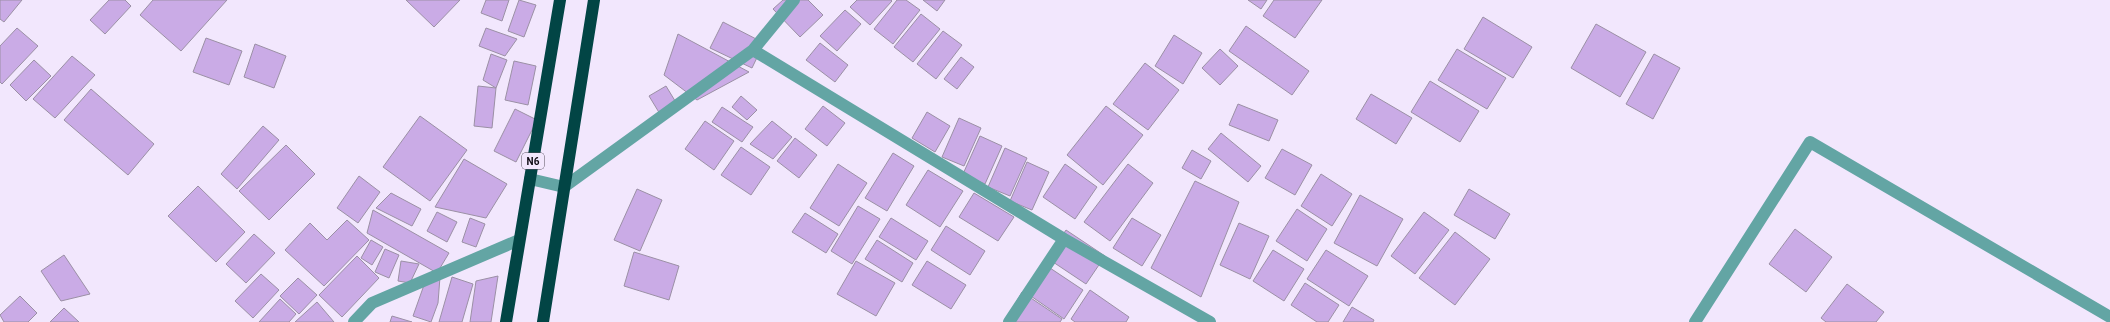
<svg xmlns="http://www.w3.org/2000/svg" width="2110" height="322" font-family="Roboto,sans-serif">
  <rect width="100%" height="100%" fill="#f2e7fd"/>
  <path fill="#caabe6" stroke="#9b90a5" d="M0,0h22l-18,22 -4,-3z
    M109,0h16l6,6 -26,28 -15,-14z
    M153,0h74l-46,51 -41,-36z
    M406,0h54l-26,27z
    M486,0h23l-7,21 -21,-8z
    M519,0l17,5 -12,32 -16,-6z
    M783,0h25l15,15 -23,22 -27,-28z
    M857,0h34l1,1 -22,24 -20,-18z
    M897,0h9l14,10 -27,34 -19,-15z
    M923,0h22l-8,11z
    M1248,0h19l-6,9z
    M1274,0h48l-27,38 -32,-22z
    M845,10l16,14 -24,27 -17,-15z
    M921,14l19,15 -27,33 -19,-15z
    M1483,17l49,30 -19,31 -49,-29z
    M723,22l41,21 -12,25 -42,-20z
    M1596,24l50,28 -26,45 -49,-29z
    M1246,26l63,45 -17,24 -63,-44z
    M17,28l21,18 -36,38 -2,-2v-36z
    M486,28l31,11 -12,17 -26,-10z
    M943,31l19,14 -26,34 -19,-15z
    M678,34l71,38 -52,28 -33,-25z
    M1174,35l28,18 -19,31 -28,-18z
    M206,38l36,13 -13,34 -36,-13z
    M820,43l28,22 -13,17 -29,-22z
    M255,44l31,12 -12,32 -30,-11z
    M1220,49l18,17 -18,19 -18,-17z
    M1457,49l49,29 -19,31 -49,-29z
    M491,54l16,6 -11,28 -13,-8z
    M1654,54l26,14 -27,51 -27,-15z
    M72,56l23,19 -40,43 -22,-19z
    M961,57l13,10 -17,22 -13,-10z
    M34,60l17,16 -25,25 -16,-16z
    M514,61l22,5 -8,39 -23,-5z
    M1145,63l34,27 -31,40 -35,-26z
    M1430,81l49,30 -19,31 -49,-30z
    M478,86l18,2 -4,40 -18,-2z
    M666,86l14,23 -17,10 -14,-23z
    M91,89l63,55 -26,31 -64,-55z
    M1371,94l41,24 -16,26 -40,-25z
    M741,96l16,14 -10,10 -15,-13z
    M1238,104l40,16 -9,21 -40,-16z
    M823,106l22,17 -18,23 -22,-17z
    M1106,106l37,29 -40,50 -36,-30z
    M722,107l31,20 -11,15 -30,-20z
    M515,109l22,11 -21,42 -22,-11z
    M927,112l23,14 -15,26 -23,-14z
    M420,116l47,34 -37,51 -47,-34z
    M959,118l22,10 -17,38 -22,-9z
    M705,121l29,20 -20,29 -29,-21z
    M772,121l20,16 -19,22 -23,-15z
    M263,126l16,14 -42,49 -16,-15z
    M1221,133l40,33 -13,16 -40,-33z
    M980,136l22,10 -17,38 -22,-10z
    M795,138l22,17 -18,23 -22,-17z
    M286,145l29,29 -46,46 -30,-29z
    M741,147l29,20 -19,28 -30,-20z
    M1005,148l22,10 -17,38 -22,-9z
    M1282,149l30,16 -17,30 -30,-17z
    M1192,150l19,11 -10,18 -19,-11z
    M893,153l21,13 -27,45 -22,-13z
    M464,159l43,25 -21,34 -51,-11z
    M1027,162l22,10 -17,38 -22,-9z
    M838,164l29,19 -28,43 -29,-18z
    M1065,164l32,23 -22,32 -32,-22z
    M1128,164l25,19 -43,58 -26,-19z
    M928,170l35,21 -23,36 -34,-22z
    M1321,174l31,20 -20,32 -31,-20z
    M359,176l21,16 -22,31 -21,-15z
    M1195,181l44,21 -38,95 -50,-29z
    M198,186l47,46 -29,30 -48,-46z
    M637,189l25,11 -22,51 -26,-11z
    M1469,189l41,25 -15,25 -41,-24z
    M391,193l30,16 -9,17 -36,-18z
    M974,193l40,24 -16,24 -39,-24z
    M1360,195l43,24 -26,47 -43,-23z
    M858,206l22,13 -28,45 -21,-13z
    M1297,209l30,20 -20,32 -31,-20z
    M373,210l76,43 -12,20 -70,-40z
    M437,212l20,10 -10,20 -20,-11z
    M1424,212l25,18 -34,44 -24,-18z
    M805,213l33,21 -12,19 -34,-21z
    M470,218l15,6 -9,23 -14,-5z
    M891,218l37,23 -12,19 -37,-23z
    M1132,218l29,17 -19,31 -29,-18z
    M347,220l22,20 -45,46 -39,-36 25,-27 17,17z
    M1239,223l30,13 -19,43 -30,-14z
    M946,226l39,25 -15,24 -39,-25z
    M1795,229l37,28 -26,35 -37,-28z
    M1066,230l39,26 -19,28 -39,-26z
    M1455,232l35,27 -35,46 -36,-27z
    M254,234l21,19 -29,30 -20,-19z
    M371,240l12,7 -11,18 -11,-7z
    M877,240l36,23 -11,19 -37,-23z
    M385,249l14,6 -10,23 -14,-6z
    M1273,250l31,19 -20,32 -31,-20z
    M1326,250l42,26 -19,30 -42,-27z
    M634,252l45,14 -10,34 -45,-14z
    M64,255l26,39 -29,7 -20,-30z
    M357,256l22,22 -37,39 -23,-22z
    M401,261l18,3 -9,19 -12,-2z
    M856,261l39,22 -19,33 -39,-22z
    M927,261l39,24 -15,24 -39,-24z
    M1044,264l39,26 -19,29 -39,-27z
    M261,274l18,16 -26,28 -18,-17z
    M498,276l-7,46h-21l6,-41z
    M440,277l-2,26 -7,19 -18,-6 11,-31z
    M452,277l21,7 -11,38h-23z
    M298,278l19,17 -18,19 -19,-18z
    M1305,283l34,22 -11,17h-11l-26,-17z
    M1847,284l37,28 -8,10h-50l-5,-4z
    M1090,290l39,27 -3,5h-51l-4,-3z
    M1022,292l40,27 -2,3h-55z
    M20,296l17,17 -9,9h-24l-4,-7z
    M280,299l16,15 -7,8h-30z
    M317,302l17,20h-39z
    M1352,307l22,13 -1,2h-30z
    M64,308l15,14h-29z
    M392,316l20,6h-22z"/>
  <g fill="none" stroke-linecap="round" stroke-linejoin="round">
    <path stroke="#63a5a4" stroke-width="12" d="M753,50l41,-50
      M530,179l34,8 189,-137 311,189 146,83
      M354,322l18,-19 147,-63
      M1009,322l55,-83
      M1695,322l115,-180 300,175"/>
    <path stroke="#024545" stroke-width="12" d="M506,322l54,-322
      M543,322l51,-322"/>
  </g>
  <g text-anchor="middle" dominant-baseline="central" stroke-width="3" stroke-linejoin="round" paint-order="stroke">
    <rect fill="#f2e7fd" stroke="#524c58" stroke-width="1" x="522" y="153" width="22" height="16" rx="3"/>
    <g font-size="10" font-weight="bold" fill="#0e0a12">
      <text x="533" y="161">N6</text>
    </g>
  </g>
</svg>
